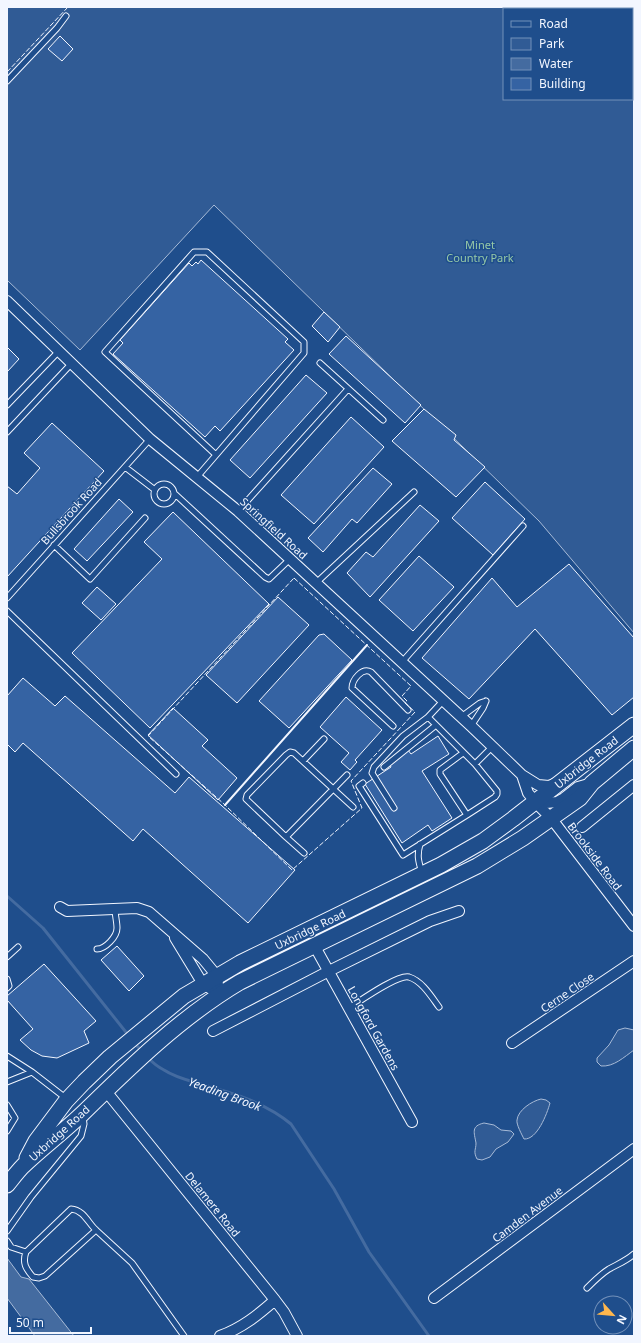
<svg xmlns="http://www.w3.org/2000/svg" width="641" height="1343" font-family="'Noto Sans',sans-serif">
  <rect width="100%" height="100%" fill="#1f4e8c"/>
  <path fill="#305b95" stroke="#a8bbd7" d="M7,7h552l2,2h-57v90h128v-16l2,2v548l-95,-112 -325,-316 -134,145 -73,-70z
    M625,1028l9,2v20c-10,7 -20,17 -33,16l-4,-4v-4l12,-13 9,-15z
    M541,1099l5,1 4,3c-3,11 -13,37 -26,36 -2,-4 -8,-15 -7,-19 1,-10 15,-19 24,-21z
    M484,1123l10,2 7,5 10,1 3,3 -6,8 -12,7 -6,8 -8,3 -5,-1c-4,-8 -1,-9 -1,-16 -2,-11 -5,-17 8,-20z"/>
  <path fill="#446ba0" stroke="#a8bbd7" d="M7,1258l14,19 8,2 45,57h-39l-28,-38z"/>
  <g fill="none" stroke-linecap="round" stroke-linejoin="round">
    <path stroke="#446ba0" stroke-width="3" d="M514,7l2,2
      M7,896l36,32 86,108
      M133,1042l9,9
      M147,1057c5,5 11,10 17,13 12,8 27,11 40,15 31,9 62,18 87,39l43,65 35,63 60,84"/>
  </g>
  <path fill="#3563a3" stroke="#f2f6ff" d="M60,36l13,13 -11,12 -14,-12z
    M201,260l87,79 -3,3 9,8 -74,81 -5,-5 -10,11 -92,-83 10,-11 -3,-3 69,-77 3,3 4,-4 2,2z
    M324,312l16,15 -12,15 -16,-16z
    M346,336l75,69 -16,18 -76,-69z
    M7,347l12,12 -12,13z
    M306,375l21,18 -77,85 -20,-18z
    M424,409l32,26 -2,5 31,27 -29,30 -64,-56z
    M351,417l33,30 -70,77 -33,-29z
    M52,423l52,48 -97,106v-91l10,8 23,-26 -16,-15z
    M373,468l19,16 -35,39 -5,-4 -29,33 -15,-14z
    M485,482l40,37 -32,36 -41,-37z
    M119,499l14,13 -46,49 -13,-12z
    M420,505l19,16 -69,76 -23,-24 19,-21 7,5z
    M173,512l96,92 -119,124 -78,-75 90,-94 -18,-17z
    M419,556l35,31 -41,44 -34,-31z
    M569,564l65,74v59l-22,18 -77,-86 -66,70 -47,-41 70,-80 25,29z
    M97,587l19,17 -15,16 -19,-17z
    M278,597l31,28 -72,78 -31,-28z
    M324,634l28,26 -63,68 -30,-27 60,-66z
    M23,678l32,28 10,-10 110,97 14,-16 106,93 -47,53 -105,-94 -10,12 -110,-98 -8,9 -8,-8v-48z
    M346,697l36,33 -27,30 2,2 -7,8 -9,-8 8,-9 -29,-26z
    M173,708l35,32 -6,6 35,32 -19,22 -70,-65z
    M438,736l11,18 -27,17 30,47 -20,13 -4,-6 -26,18 -37,-59 26,-17 -2,-4 19,-13 3,4z
    M117,946l27,30 -15,15 -28,-31z
    M44,964l52,57 -12,10 5,12 -32,15 -15,-2 -11,-6 -11,-10 13,-11 -26,-29v-4z"/>
  <g fill="none" stroke-linecap="round" stroke-linejoin="round">
    <g stroke="#f2f6ff" stroke-width="7">
      <path id="lane" d="M7,81l50,-53 9,-12
        M320,363l63,57
        M7,405l52,-54
        M7,432l65,-69
        M125,467l30,23
        M197,477l107,-124v-11l-97,-90h-13l-89,100 110,102
        M154 494a10 10 0 1 1 20 0a10 10 0 1 1-20 0Z
        M175,494l90,83 4,2 21,-20
        M238,511l110,-122
        M54,545l36,34 55,-61
        M316,583l98,-91
        M7,598l143,-159
        M7,611l169,163
        M402,662l121,-136
        M443,701l-15,16 47,47 22,27v3l-2,3 -28,18 -27,-41v-4l23,-17
        M461,717l19,-14 6,-2
        M393,726l-41,-38c0,-8 10,-21 19,-16l37,38
        M471,726l12,-18 3,-7
        M303,761l21,-22
        M475,764l17,-17
        M384,767l52,-42
        M347,775l-61,62 -40,-38 1,-4 39,-40 4,-3 4,1 59,54
        M363,783l-4,3 44,69 64,-40
        M394,808l-22,-35 2,-6 29,-31 25,-19
        M286,837l18,16
        M420,844c-3,11 -2,17 2,28
        M97,949c8,0 20,-12 20,-21 0,-6 -2,-13 -2,-19
        M7,957l11,-10
        M7,979l2,7 -2,2
        M349,1008c11,-7 49,-34 60,-31 13,4 22,19 30,30
        M7,1056l25,16 31,24 2,4
        M7,1082l25,-10
        M7,1105l8,13 -8,13
        M96,1230l-51,46 -6,2 -6,-1c-7,-8 -11,-14 -7,-25l45,-43c13,1 17,14 25,21l36,33 52,73
        M7,1231l24,-34 50,-61 3,-12 -1,-7
        M7,1241l4,6 15,5
        M587,1288c7,-7 14,-14 22,-19 9,-5 17,-8 25,-15"/>
    </g>
    <g stroke="#f2f6ff" stroke-width="12">
      <path id="street" d="M7,301l143,138 88,72 233,215 51,49 16,10 11,1 7,-3
        M522,775l6,18 10,12 13,13 83,108
        M535,802l11,1 11,-1 7,-4 14,-11 14,-4
        M582,827l52,-42
        M60,907l7,4 70,-3 12,4 54,47 14,17 2,18
        M175,938l28,46 16,10
        M314,945l98,177
        M213,1031l116,-60 101,-50 29,-10
        M512,1043l122,-82
        M105,1090l170,210 9,12 13,24
        M434,1298l200,-149
        M220,1336c22,-8 38,-21 55,-36"/>
    </g>
    <g stroke="#f2f6ff" stroke-width="17">
      <path id="primary" d="M27,1158l9,-17 30,-40 18,-19 26,-25 74,-61 56,-33 201,-98 42,-24 30,-22 121,-94
        M7,1185c5,-6 10,-13 16,-19 19,-18 40,-34 59,-52 49,-48 99,-97 158,-132l237,-116 46,-28 57,-40 12,-15 42,-35"/>
    </g>
    <g stroke="#f2f6ff" stroke-width="20">
      <path id="highway" d="M587,7l2,2
        M612,7l2,2
        M628,7l3,2
        M632,26l2,2
        M632,49l2,2
        M632,69l2,2"/>
    </g>
    <use href="#lane" stroke="#1f4e8c" stroke-width="5"/>
    <use href="#street" stroke="#1f4e8c" stroke-width="10"/>
    <use href="#primary" stroke="#1f4e8c" stroke-width="15"/>
    <use href="#highway" stroke="#1f4e8c" stroke-width="18"/>
    <path stroke="#f2f6ff" stroke-width="1" stroke-dasharray="5 2" stroke-linecap="butt" d="M7,72l61,-65
      M294,578l117,108 -9,10 5,5 -2,2 10,9 -64,69 11,27 -70,62 -67,-65 -77,-69z"/>
    <path stroke="#f2f6ff" stroke-width="2" d="M225,805l142,-160"/>
  </g>
  <g text-anchor="middle" dominant-baseline="central" stroke-width="3" stroke-linejoin="round" paint-order="stroke">
    <g font-size="11" fill="#97c8a6" stroke="#1f4e8c">
      <text x="480" y="244">Minet<tspan x="480" dy="13">Country Park</tspan></text>
    </g>
    <g font-size="11" fill="#f2f6ff" stroke="#1f4e8c">
      <text transform="translate(71 511) rotate(-48)">Bullsbrook Road</text>
      <text transform="translate(274 528) rotate(42)">Springfield Road</text>
      <text transform="translate(586 762) rotate(-38)">Uxbridge Road</text>
      <text transform="translate(595 856) rotate(53)">Brookside Road</text>
      <text transform="translate(310 929) rotate(-26)">Uxbridge Road</text>
      <text transform="translate(567 992) rotate(-34)">Cerne Close</text>
      <text transform="translate(374 1028) rotate(61)">Longford Gardens</text>
      <text transform="translate(59 1133) rotate(-42)">Uxbridge Road</text>
      <text transform="translate(213 1204) rotate(51)">Delamere Road</text>
      <text transform="translate(527 1214) rotate(-37)">Camden Avenue</text>
    </g>
    <g font-size="12" font-style="italic" fill="#f2f6ff" stroke="#1f4e8c">
      <text transform="translate(225 1094) rotate(20)">Yeading Brook</text>
    </g>
  </g>
  <rect width="641" height="1343" fill="none" stroke="#f2f6ff" stroke-width="16"/>
  <rect x="503" y="8" width="130" height="92" fill="#1f4e8c" stroke="#7391ba"/>
  <rect x="511" y="21" width="20" height="6" fill="#1f4e8c" stroke="#7391ba"/>
  <text x="539" y="28" font-size="12" fill="#f2f6ff">Road</text>
  <rect x="511" y="38" width="20" height="12" fill="#305b95" stroke="#7391ba"/>
  <text x="539" y="48" font-size="12" fill="#f2f6ff">Park</text>
  <rect x="511" y="58" width="20" height="12" fill="#446ba0" stroke="#7391ba"/>
  <text x="539" y="68" font-size="12" fill="#f2f6ff">Water</text>
  <rect x="511" y="78" width="20" height="12" fill="#3563a3" stroke="#7391ba"/>
  <text x="539" y="88" font-size="12" fill="#f2f6ff">Building</text>
  <g transform="translate(613 1315) rotate(117)"><circle r="19" fill="#1f4e8c" stroke="#7391ba"/>
  <path d="M0-3L7 15L0 10L-7 15Z" fill="#ffb74d"/>
  <text y="-6" font-size="11" font-weight="bold" text-anchor="middle" fill="#f2f6ff">N</text>
  </g>
  <path d="M10 1327v6h81v-6" fill="none" stroke="#f2f6ff" stroke-width="2"/>
  <text x="16" y="1327" font-size="12" fill="#f2f6ff" stroke="#1f4e8c" stroke-width="3" paint-order="stroke">50 m</text>
</svg>
